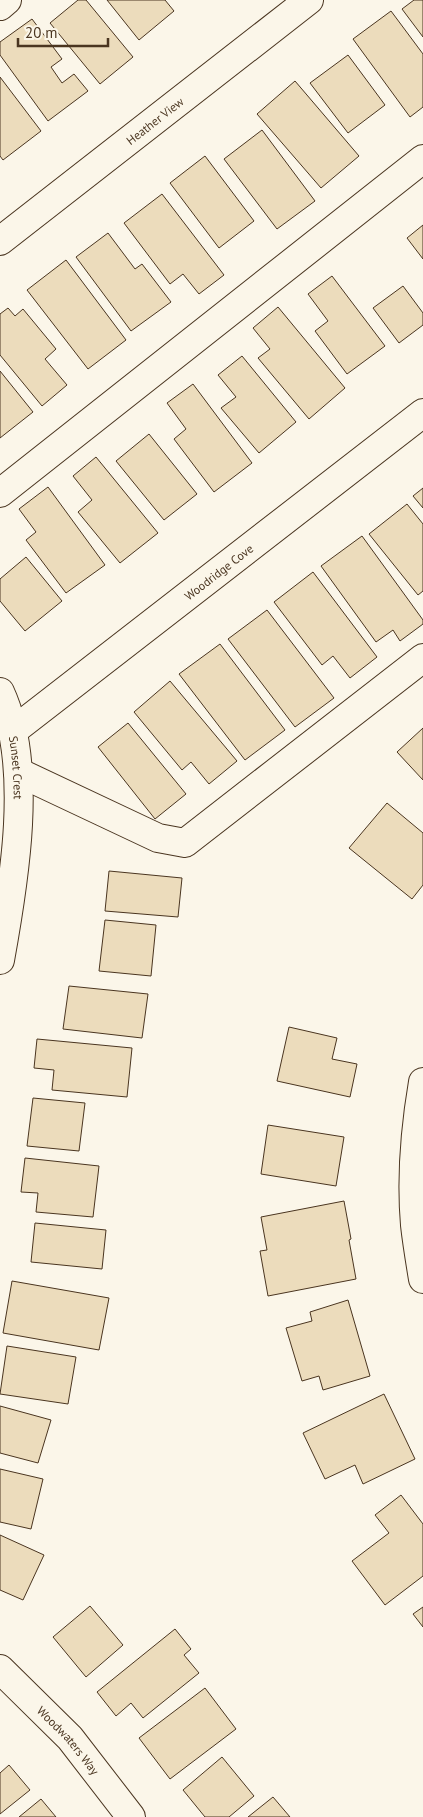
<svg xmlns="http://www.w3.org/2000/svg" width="423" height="1817" font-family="'PT Sans',sans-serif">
  <rect width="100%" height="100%" fill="#fbf6e9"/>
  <path fill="#ecdcbc" stroke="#4a3520" d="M78,0h8l47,57 -33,27 -50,-61z
    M107,0h58l9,11 -35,29z
    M414,0h9v37l-21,-28z
    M391,11l32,43v53l-13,10 -57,-78z
    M32,19l30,40 -11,8 11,16 12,-9 14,17 -40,30 -48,-66v-13z
    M348,55l37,50 -37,28 -38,-50z
    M0,77l41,54 -38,29 -3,-4z
    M295,81l64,75 -38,32 -64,-74z
    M262,130l53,71 -38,28 -53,-70z
    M205,156l49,65 -35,27 -49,-65z
    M162,194l62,81 -25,19 -16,-20 -13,10 -46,-61z
    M423,225v34l-16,-21z
    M108,233l27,36 7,-5 29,38 -40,29 -55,-74z
    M66,260l60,80 -38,29 -61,-79z
    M332,276l53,70 -38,28 -32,-43 13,-10 -20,-27z
    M403,286l20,27v12l-24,18 -26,-35z
    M278,307l67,81 -36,31 -51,-61 12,-9 -17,-21z
    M8,308l7,8 8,-7 33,40 -11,10 22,26 -25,21 -42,-51v-41z
    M242,356l54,66 -37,31 -38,-45 15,-11 -18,-22z
    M0,371l33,41 -33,26z
    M193,384l59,79 -38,29 -40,-53 12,-10 -19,-26z
    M149,434l48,60 -33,26 -48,-59z
    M96,457l62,76 -38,30 -42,-51 14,-12 -19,-24z
    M48,487l57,78 -39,28 -40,-53 10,-8 -17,-23z
    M423,488v20l-10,-12z
    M407,504l16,20v67l-5,4 -49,-61z
    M362,536l61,84v4l-23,17 -7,-11 -17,12 -55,-76z
    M26,557l36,44 -37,30 -25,-30v-22z
    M313,572l64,85 -27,21 -17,-22 -11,9 -48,-63z
    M267,610l67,88 -39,29 -67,-88z
    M220,644l65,86 -40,30 -66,-86z
    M170,681l67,80 -28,23 -18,-22 -9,8 -48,-58z
    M128,723l58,71 -31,25 -57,-72z
    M423,728v52l-26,-28z
    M387,803l36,30v52l-11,14 -63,-51z
    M109,871l73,7 -4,39 -73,-6z
    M105,920l51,5 -5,51 -52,-5z
    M69,986l79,8 -6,44 -79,-9z
    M289,1027l48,11 -5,21 25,5 -7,33 -73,-16z
    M37,1039l95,9 -5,49 -75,-7 2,-20 -20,-2z
    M33,1098l52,5 -6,48 -52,-5z
    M268,1125l76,12 -8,49 -75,-12z
    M25,1158l74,8 -6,51 -57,-5 2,-19 -17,-1z
    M344,1201l7,38 -2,1 7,39 -88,17 -8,-45 7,-1 -6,-33z
    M35,1223l71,7 -4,39 -71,-7z
    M12,1281l97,17 -10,52 -96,-17z
    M348,1300l22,76 -47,14 -4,-14 -17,5 -16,-53 26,-7 -2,-9z
    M7,1346l69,11 -8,47 -68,-10z
    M384,1394l31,65 -52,25 -8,-19 -30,14 -22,-46z
    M0,1406l51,14 -13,43 -38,-10z
    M0,1469l43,10 -12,50 -31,-7z
    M401,1495l22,29v52l-38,29 -33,-44 37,-28 -14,-18z
    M0,1535l44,20 -21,45 -23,-10z
    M90,1606l33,39 -37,32 -33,-40z
    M423,1607v20l-10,-13z
    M175,1629l16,20 -7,6 15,18 -56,45 -12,-15 -15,13 -19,-24z
    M205,1688l31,41 -66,50 -31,-41z
    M222,1757l32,39 -25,21h-24l-22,-27z
    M9,1765l21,25 -30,24v-41z
    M273,1797l17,20h-42z
    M41,1799l15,18h-37z"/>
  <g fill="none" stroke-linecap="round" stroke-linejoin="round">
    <g stroke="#4a3520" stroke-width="30">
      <g id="minor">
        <path d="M0,6l7,-6"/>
        <path id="s1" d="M0,241l309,-241"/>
        <path d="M0,493l423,-334"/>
        <path id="s2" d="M0,692c34,73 14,191 0,268"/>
        <path id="s3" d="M13,731l410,-318"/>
        <path d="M18,772l140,66 27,5 238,-185"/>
        <path d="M423,1082c-8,47 -12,96 -8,143 2,18 5,36 8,54"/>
        <path id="s4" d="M0,1669l70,69 61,79"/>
      </g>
    </g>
    <use href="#minor" stroke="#fbf6e9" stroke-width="28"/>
  </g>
  <g text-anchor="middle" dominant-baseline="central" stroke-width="4" stroke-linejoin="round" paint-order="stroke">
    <g font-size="12" fill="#4a3520" stroke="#fbf6e9">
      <text stroke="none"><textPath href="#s1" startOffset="196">Heather View</textPath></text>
      <text stroke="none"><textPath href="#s3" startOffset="260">Woodridge Cove</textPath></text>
      <text stroke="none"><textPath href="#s2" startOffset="78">Sunset Crest</textPath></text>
      <text stroke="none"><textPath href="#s4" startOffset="99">Woodwaters Way</textPath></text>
    </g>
  </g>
  <path d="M18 38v8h90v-8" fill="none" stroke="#4a3520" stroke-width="2.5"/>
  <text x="25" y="38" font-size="15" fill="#4a3520" stroke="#fbf6e9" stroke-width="4" paint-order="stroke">20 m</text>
</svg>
